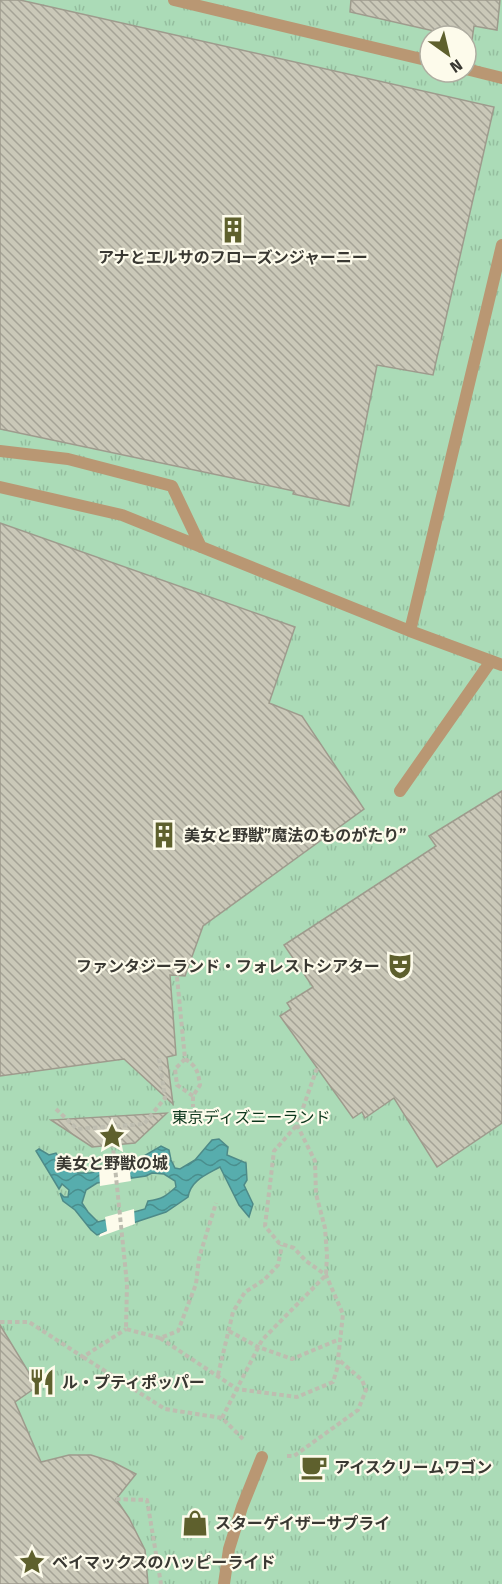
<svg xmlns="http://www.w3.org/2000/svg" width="502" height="1584" font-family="'Fira Sans','Noto Sans JP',sans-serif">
  <defs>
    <pattern id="park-tufts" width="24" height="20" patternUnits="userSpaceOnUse" patternTransform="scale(1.5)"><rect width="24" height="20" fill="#abdbb7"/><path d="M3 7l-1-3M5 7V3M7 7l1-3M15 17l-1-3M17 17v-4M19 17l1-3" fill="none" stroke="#94bd9e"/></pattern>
    <pattern id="water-waves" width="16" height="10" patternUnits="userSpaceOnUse" patternTransform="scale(1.5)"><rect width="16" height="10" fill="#57adad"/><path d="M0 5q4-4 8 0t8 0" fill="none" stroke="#498e8d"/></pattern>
    <pattern id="building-back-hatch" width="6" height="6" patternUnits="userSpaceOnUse" patternTransform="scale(1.5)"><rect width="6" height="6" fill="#cac8b8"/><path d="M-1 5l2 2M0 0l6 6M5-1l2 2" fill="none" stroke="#a5a396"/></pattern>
  </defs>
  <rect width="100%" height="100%" fill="#fdfbeb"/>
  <path fill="url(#park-tufts)" fill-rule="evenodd" d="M0,0h502v1584h-502zM430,36h36v36h-36z"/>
  <path fill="url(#water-waves)" stroke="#4e8a88" stroke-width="1.5" fill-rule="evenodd" d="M219,1139l9,8 -1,8 19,8 1,17 -3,5 9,19 -4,13 -10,-12 -19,-38c-14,8 -29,13 -32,30l-22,15 -69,23 -6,-5 -16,-20 -12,-9 -3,-8 4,4h4l1,-7 -7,-6 -3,5 -23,-38 3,-2 10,6 7,-2 7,11h7l8,9h12l42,-10 29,-17 8,4 2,10 4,8 5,1 15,-9 17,-20zM152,1173l12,1 11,7 1,6c-11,10 -14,12 -28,14l-3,8 -47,13 -10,-10 -6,-9 4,-13 11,-7 49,-7z"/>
  <path fill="#fdfbeb" d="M135,1157v5l-6,2 2,17 -31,5 -1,-18 32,-8z
    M134,1209l1,15 -36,13 1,-3 7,-3 -2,-14z"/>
  <path fill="url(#building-back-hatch)" stroke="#9e9b8d" stroke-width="1.5" d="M0,0h20l474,107 -61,268 -56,-10 -28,141 -56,-12 1,-3 -294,-62z
    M351,0h149l-3,30 -23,-4 -2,14 -6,-2v-2h-10l-106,-24z
    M0,523l295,104 -26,76 33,13 62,93 -161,117 -18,50 -15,-1 6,80 -9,2 6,47 -49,-45 -124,17z
    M502,791v332l-65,44 -43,-69 -29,20 -3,-6 -9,6 -73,-102 11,-7 -4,-6 26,-16 -29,-42 152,-99 -7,-10z
    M167,1113l-32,30 -43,4 -41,-27z
    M0,1325l28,46 7,17 -20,14 26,60 28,-7h22l22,7 23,12 -20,25 13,19 16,32 3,34h-148z"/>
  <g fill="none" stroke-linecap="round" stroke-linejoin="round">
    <path stroke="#bebdb0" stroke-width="4" stroke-dasharray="4.5 3" stroke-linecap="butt" d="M177,977l8,82c12,7 13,13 15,26l-7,11v11
      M185,1059l-10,10 2,16 16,11
      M56,1109l21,20 67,-5 21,-26 -6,-40
      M111,1128l16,156 -1,45 34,9 18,-7 18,-47 3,-26 17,-55
      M0,1322h29l54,35 43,-28
      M229,1331l29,16 34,12 48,-20
      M160,1338l77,51 60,8 36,-15 4,-13 6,-55 -17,-39 -20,-14 -12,-13 -15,-5 -14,-17 9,-75 23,-26
      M83,1357l82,52 57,9 22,22
      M218,1375l15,-63 12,-20 19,-12 14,-15 4,-20
      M222,1418l40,-78 64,-65 1,-20 -2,-27 -9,-34 -1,-33 -18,-36 20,-57
      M287,1456h7l64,-46 8,-20 -4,-10 -23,-20
      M116,1499l31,1 14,84"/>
    <path stroke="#b99773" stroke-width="12" d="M174,0l256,61
      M466,69l36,9
      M0,451l68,8 104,27 29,61
      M0,487l122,28 288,116 92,34
      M410,631l92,-386
      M400,791l91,-130"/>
    <path stroke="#b99773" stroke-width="12" d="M224,1584l5,-35 13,-42 20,-50"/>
  </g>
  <defs>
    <g id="building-bare" transform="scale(2.07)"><path d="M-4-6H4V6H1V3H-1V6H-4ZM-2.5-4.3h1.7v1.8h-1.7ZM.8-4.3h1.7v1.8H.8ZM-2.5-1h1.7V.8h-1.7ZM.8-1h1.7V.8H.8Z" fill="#5e602d" stroke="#fdfbeb" stroke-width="2.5" paint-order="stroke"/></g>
    <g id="theatre-bare" transform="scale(2.07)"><path d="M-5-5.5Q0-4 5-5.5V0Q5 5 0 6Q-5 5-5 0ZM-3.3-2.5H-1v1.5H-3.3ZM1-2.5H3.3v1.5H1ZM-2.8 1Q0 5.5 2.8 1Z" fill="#5e602d" stroke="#fdfbeb" stroke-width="2.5" paint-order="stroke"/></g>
    <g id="sight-bare" transform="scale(2.07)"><path d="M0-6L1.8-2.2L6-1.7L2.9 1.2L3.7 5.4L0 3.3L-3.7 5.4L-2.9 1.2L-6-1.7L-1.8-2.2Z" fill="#5e602d" stroke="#fdfbeb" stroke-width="2.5" paint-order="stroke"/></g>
    <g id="restaurant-bare" transform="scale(2.07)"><path d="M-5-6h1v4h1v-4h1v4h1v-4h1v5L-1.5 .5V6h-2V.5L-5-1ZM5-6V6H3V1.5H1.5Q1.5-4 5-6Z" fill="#5e602d" stroke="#fdfbeb" stroke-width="2.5" paint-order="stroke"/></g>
    <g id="cafe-bare" transform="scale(2.07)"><path d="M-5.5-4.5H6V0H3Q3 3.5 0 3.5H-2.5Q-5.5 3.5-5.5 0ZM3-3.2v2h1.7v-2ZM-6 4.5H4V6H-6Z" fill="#5e602d" stroke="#fdfbeb" stroke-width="2.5" paint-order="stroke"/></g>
    <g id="shop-bare" transform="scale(2.07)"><path d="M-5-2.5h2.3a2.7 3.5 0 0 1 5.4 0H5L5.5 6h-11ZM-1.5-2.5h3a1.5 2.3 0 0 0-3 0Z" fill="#5e602d" stroke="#fdfbeb" stroke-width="2.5" paint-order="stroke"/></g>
  </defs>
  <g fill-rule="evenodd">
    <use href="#building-bare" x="233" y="230"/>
    <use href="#building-bare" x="164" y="835"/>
    <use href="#theatre-bare" x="400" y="966"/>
    <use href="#sight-bare" x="112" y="1136"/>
    <use href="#restaurant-bare" x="42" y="1382"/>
    <use href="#cafe-bare" x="314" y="1467"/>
    <use href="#shop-bare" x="195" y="1523"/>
    <use href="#sight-bare" x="32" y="1562"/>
  </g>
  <g text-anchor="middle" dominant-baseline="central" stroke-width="4.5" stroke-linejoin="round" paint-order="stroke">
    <g font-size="16" font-weight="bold" fill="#393832" stroke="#fdfbeb" text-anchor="start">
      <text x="233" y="257" text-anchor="middle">アナとエルサのフローズンジャーニー</text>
      <text x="184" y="835">美女と野獣”魔法のものがたり”</text>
      <text x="380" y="966" text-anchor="end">ファンタジーランド・フォレストシアター</text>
      <text x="112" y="1163" text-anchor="middle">美女と野獣の城</text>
      <text x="62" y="1382">ル・プティポッパー</text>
      <text x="334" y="1467">アイスクリームワゴン</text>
      <text x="215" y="1523">スターゲイザーサプライ</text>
      <text x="52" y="1562">ベイマックスのハッピーライド</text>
    </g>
    <g font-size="16" fill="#0b361b" stroke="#fdfbeb">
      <text x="251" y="1117">東京ディズニーランド</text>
    </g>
  </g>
  <g transform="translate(448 54) rotate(146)"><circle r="28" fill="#fdfbeb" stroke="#afada1" stroke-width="1.5"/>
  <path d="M0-4.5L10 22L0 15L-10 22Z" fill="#5e602d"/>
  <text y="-9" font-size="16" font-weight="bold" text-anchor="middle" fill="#393832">N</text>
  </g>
</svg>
